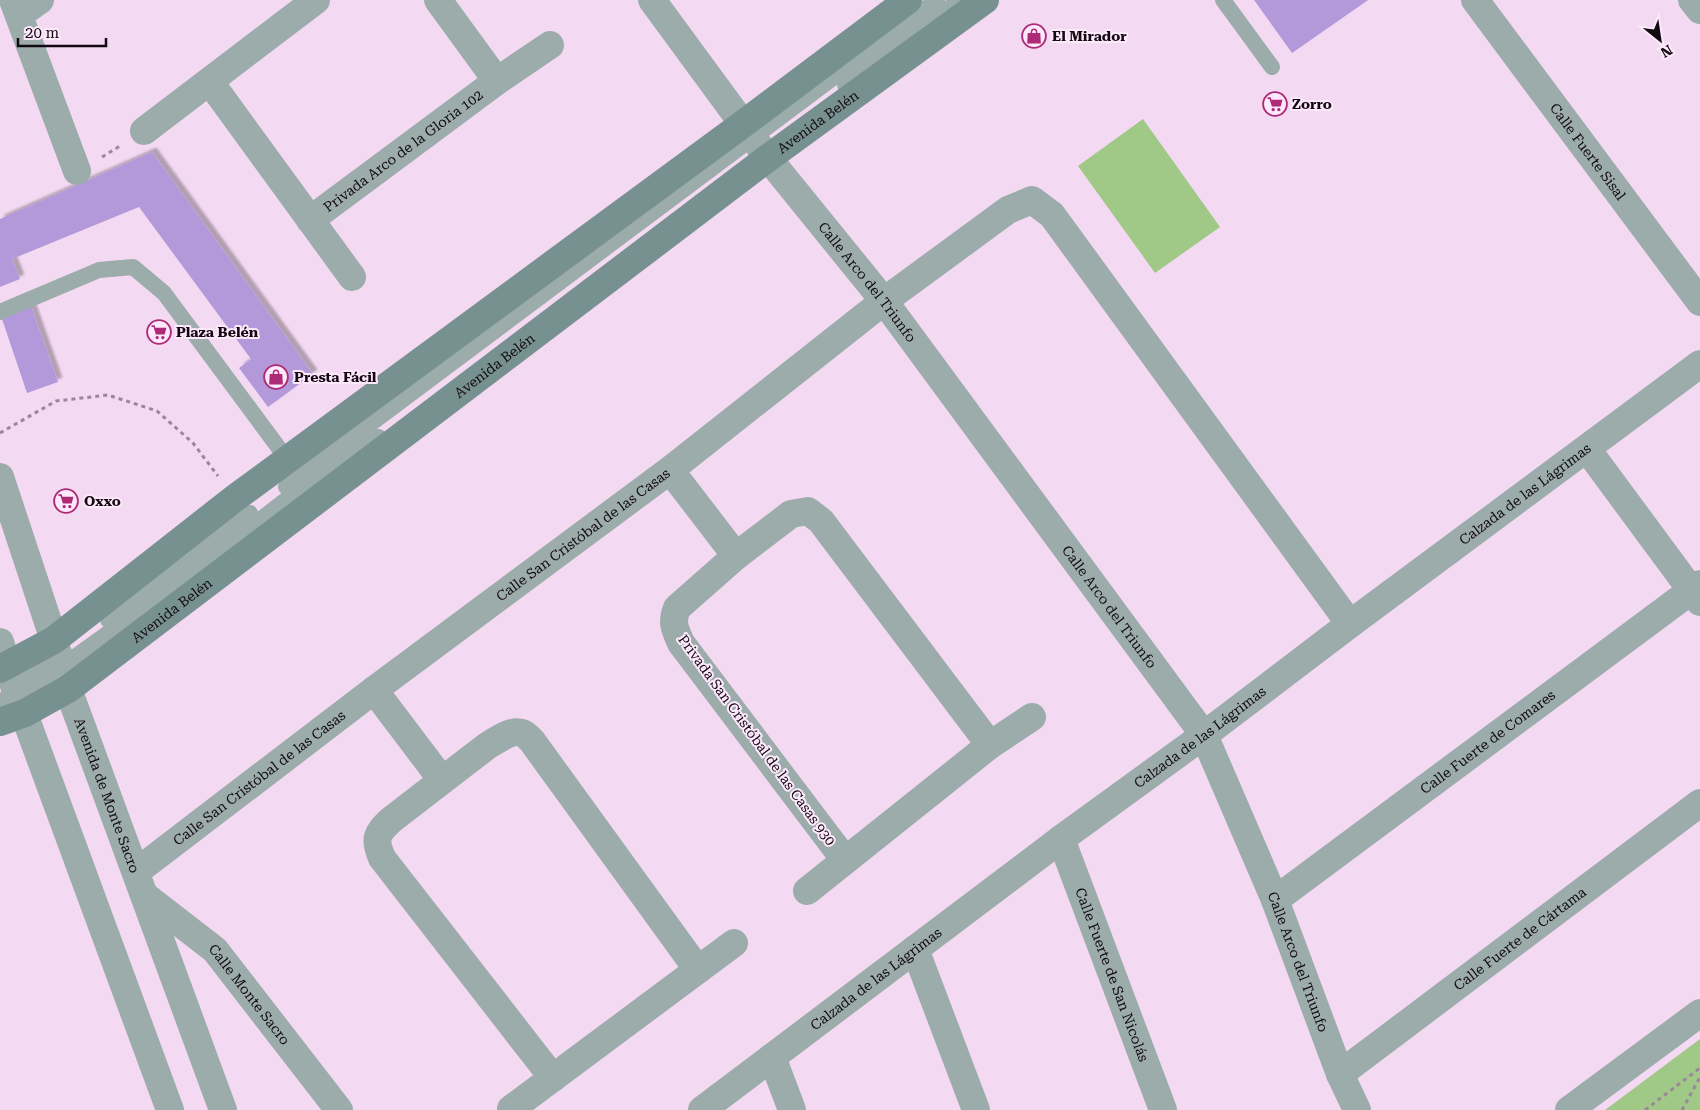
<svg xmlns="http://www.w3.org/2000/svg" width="1700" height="1110" font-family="'Roboto Serif',serif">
  <defs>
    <filter id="shadow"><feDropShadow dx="4.5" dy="-4.5" stdDeviation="1" flood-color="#0004"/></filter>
  </defs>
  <rect width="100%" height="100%" fill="#f4d9f2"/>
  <path fill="#a0c887" d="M1143,119l77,108 -65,46 -77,-107z
    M1700,1039v71h-95z"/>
  <path fill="#b398da" filter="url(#shadow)" d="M1254,0h114l-76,53z
    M152,152l161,222 -45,33 -29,-39 12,-9 -112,-152 -127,52 8,20 -20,8v-68z
    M31,306l27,76 -31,11 -26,-77z"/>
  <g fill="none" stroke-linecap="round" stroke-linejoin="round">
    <path stroke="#9b8799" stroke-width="3" stroke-dasharray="4 4" stroke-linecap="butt" d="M102,157l18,-11
      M0,433l56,-32 52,-6 49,16 36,32 25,33
      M1645,1110l55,-42
      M1682,1110l18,-33"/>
    <path stroke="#9bacab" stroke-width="16" d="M1223,0l49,67
      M845,85l115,-85
      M0,312l99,-42 34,-3 31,26 123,166
      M286,487l651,-487
      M108,620l142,-107
      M6,682l58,-30
      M0,701l17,-6 44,-28 129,-93 106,-82 83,-55"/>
    <g stroke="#9bacab" stroke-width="28">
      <path d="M13,0l64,171"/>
      <path d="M438,0l59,81"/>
      <path id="s1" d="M652,0l116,158 116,143 320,434 71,165 65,174 17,36"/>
      <path id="s2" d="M1475,0l225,302"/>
      <path d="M1692,0l8,10"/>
      <path d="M19,15l21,-15"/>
      <path d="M210,82l142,195"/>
      <path d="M144,131l172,-131"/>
      <path id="s3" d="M310,220l187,-139 53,-36"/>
      <path d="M1587,449l113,153"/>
      <path d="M670,470l66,86"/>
      <path id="s4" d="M0,477l54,163 14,49 155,421"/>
      <path d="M0,642l17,53 153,415"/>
      <path d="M374,690l68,90"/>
      <path id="s5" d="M1061,839l102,271"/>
      <path d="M845,860l-164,-217c-6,-14 -10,-20 -4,-35l59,-52 55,-42 17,-3 13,10 169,224"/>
      <path id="s6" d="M136,872l238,-182 296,-220 214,-169 124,-91 24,-10 20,15 298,409"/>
      <path d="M807,891l183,-146 42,-28"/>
      <path id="s7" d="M144,895l71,55 124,160"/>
      <path id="s8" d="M1275,900l425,-316"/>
      <path d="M915,949l61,161"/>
      <path d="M772,1057l20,53"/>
      <path id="s9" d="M1340,1074l360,-271"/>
      <path d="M553,1078l-171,-220c-8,-19 -6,-24 9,-38l96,-74c9,-5 24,-17 35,-13 4,1 7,5 10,8l166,229"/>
      <path d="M511,1109l223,-166"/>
      <path id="s10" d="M702,1110l359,-271 143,-104 146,-111 350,-260"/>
      <path d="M1569,1110l131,-97"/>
    </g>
    <g stroke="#779190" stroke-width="28">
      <path d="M0,669l54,-29 181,-142 508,-374 165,-124"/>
      <path id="s11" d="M0,722l25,-9 43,-24 700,-531 217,-158"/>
    </g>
  </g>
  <defs>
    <g id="shop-ring" transform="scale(1.25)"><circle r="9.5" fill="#fee9fc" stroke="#ad2b76" stroke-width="1.5"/><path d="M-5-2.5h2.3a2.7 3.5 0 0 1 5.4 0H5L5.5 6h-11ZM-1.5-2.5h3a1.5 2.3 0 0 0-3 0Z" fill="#ad2b76"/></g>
    <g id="supermarket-ring" transform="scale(1.25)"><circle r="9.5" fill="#fee9fc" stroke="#ad2b76" stroke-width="1.5"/><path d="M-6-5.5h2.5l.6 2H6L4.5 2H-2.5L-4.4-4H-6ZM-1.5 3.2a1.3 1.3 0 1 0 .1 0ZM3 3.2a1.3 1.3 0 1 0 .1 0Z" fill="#ad2b76"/></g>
  </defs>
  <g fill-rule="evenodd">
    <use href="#shop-ring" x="1034" y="36"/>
    <use href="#supermarket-ring" x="1275" y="104"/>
    <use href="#supermarket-ring" x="159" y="332"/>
    <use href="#shop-ring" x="276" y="377"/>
    <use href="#supermarket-ring" x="66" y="501"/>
  </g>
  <g text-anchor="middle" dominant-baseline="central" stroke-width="4" stroke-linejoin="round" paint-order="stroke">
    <g font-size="14" font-weight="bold" fill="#120911" stroke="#fee9fc" text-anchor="start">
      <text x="1052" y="36">El Mirador</text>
      <text x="1292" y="104">Zorro</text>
      <text x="176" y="332">Plaza Belén</text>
      <text x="294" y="377">Presta Fácil</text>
      <text x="84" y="501">Oxxo</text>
    </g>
    <g font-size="14" fill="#120911" stroke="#fee9fc">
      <text stroke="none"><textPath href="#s11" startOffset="1016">Avenida Belén</textPath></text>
      <text stroke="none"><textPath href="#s3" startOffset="116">Privada Arco de la Gloria 102</textPath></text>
      <text stroke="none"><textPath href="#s2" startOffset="189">Calle Fuerte Sisal</textPath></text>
      <text stroke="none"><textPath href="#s1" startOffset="355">Calle Arco del Triunfo</textPath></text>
      <text stroke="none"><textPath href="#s11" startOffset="611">Avenida Belén</textPath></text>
      <text stroke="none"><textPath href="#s10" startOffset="1028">Calzada de las Lágrimas</textPath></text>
      <text stroke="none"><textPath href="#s6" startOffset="560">Calle San Cristóbal de las Casas</textPath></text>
      <text stroke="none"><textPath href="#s1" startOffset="760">Calle Arco del Triunfo</textPath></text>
      <text stroke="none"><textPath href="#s11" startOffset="206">Avenida Belén</textPath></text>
      <text stroke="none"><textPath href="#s10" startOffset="622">Calzada de las Lágrimas</textPath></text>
      <text transform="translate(757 740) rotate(54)">Privada San Cristóbal de las Casas 930</text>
      <text stroke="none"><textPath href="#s8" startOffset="265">Calle Fuerte de Comares</textPath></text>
      <text stroke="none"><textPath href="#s6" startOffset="155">Calle San Cristóbal de las Casas</textPath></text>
      <text stroke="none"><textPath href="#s4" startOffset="336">Avenida de Monte Sacro</textPath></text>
      <text stroke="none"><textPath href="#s9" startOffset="225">Calle Fuerte de Cártama</textPath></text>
      <text stroke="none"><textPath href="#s1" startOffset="1165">Calle Arco del Triunfo</textPath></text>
      <text stroke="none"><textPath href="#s5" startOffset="145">Calle Fuerte de San Nicolás</textPath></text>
      <text stroke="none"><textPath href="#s10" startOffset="218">Calzada de las Lágrimas</textPath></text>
      <text stroke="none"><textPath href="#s7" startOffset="146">Calle Monte Sacro</textPath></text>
    </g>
  </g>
  <g transform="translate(1660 40) rotate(150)" stroke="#fee9fc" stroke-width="4" paint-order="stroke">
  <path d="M0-4L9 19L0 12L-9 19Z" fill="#120911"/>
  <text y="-8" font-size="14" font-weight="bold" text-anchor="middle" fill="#120911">N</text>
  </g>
  <path d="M18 38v8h88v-8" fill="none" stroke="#120911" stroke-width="2.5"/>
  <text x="25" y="38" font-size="15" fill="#120911" stroke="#fee9fc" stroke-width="4" paint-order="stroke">20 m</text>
</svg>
